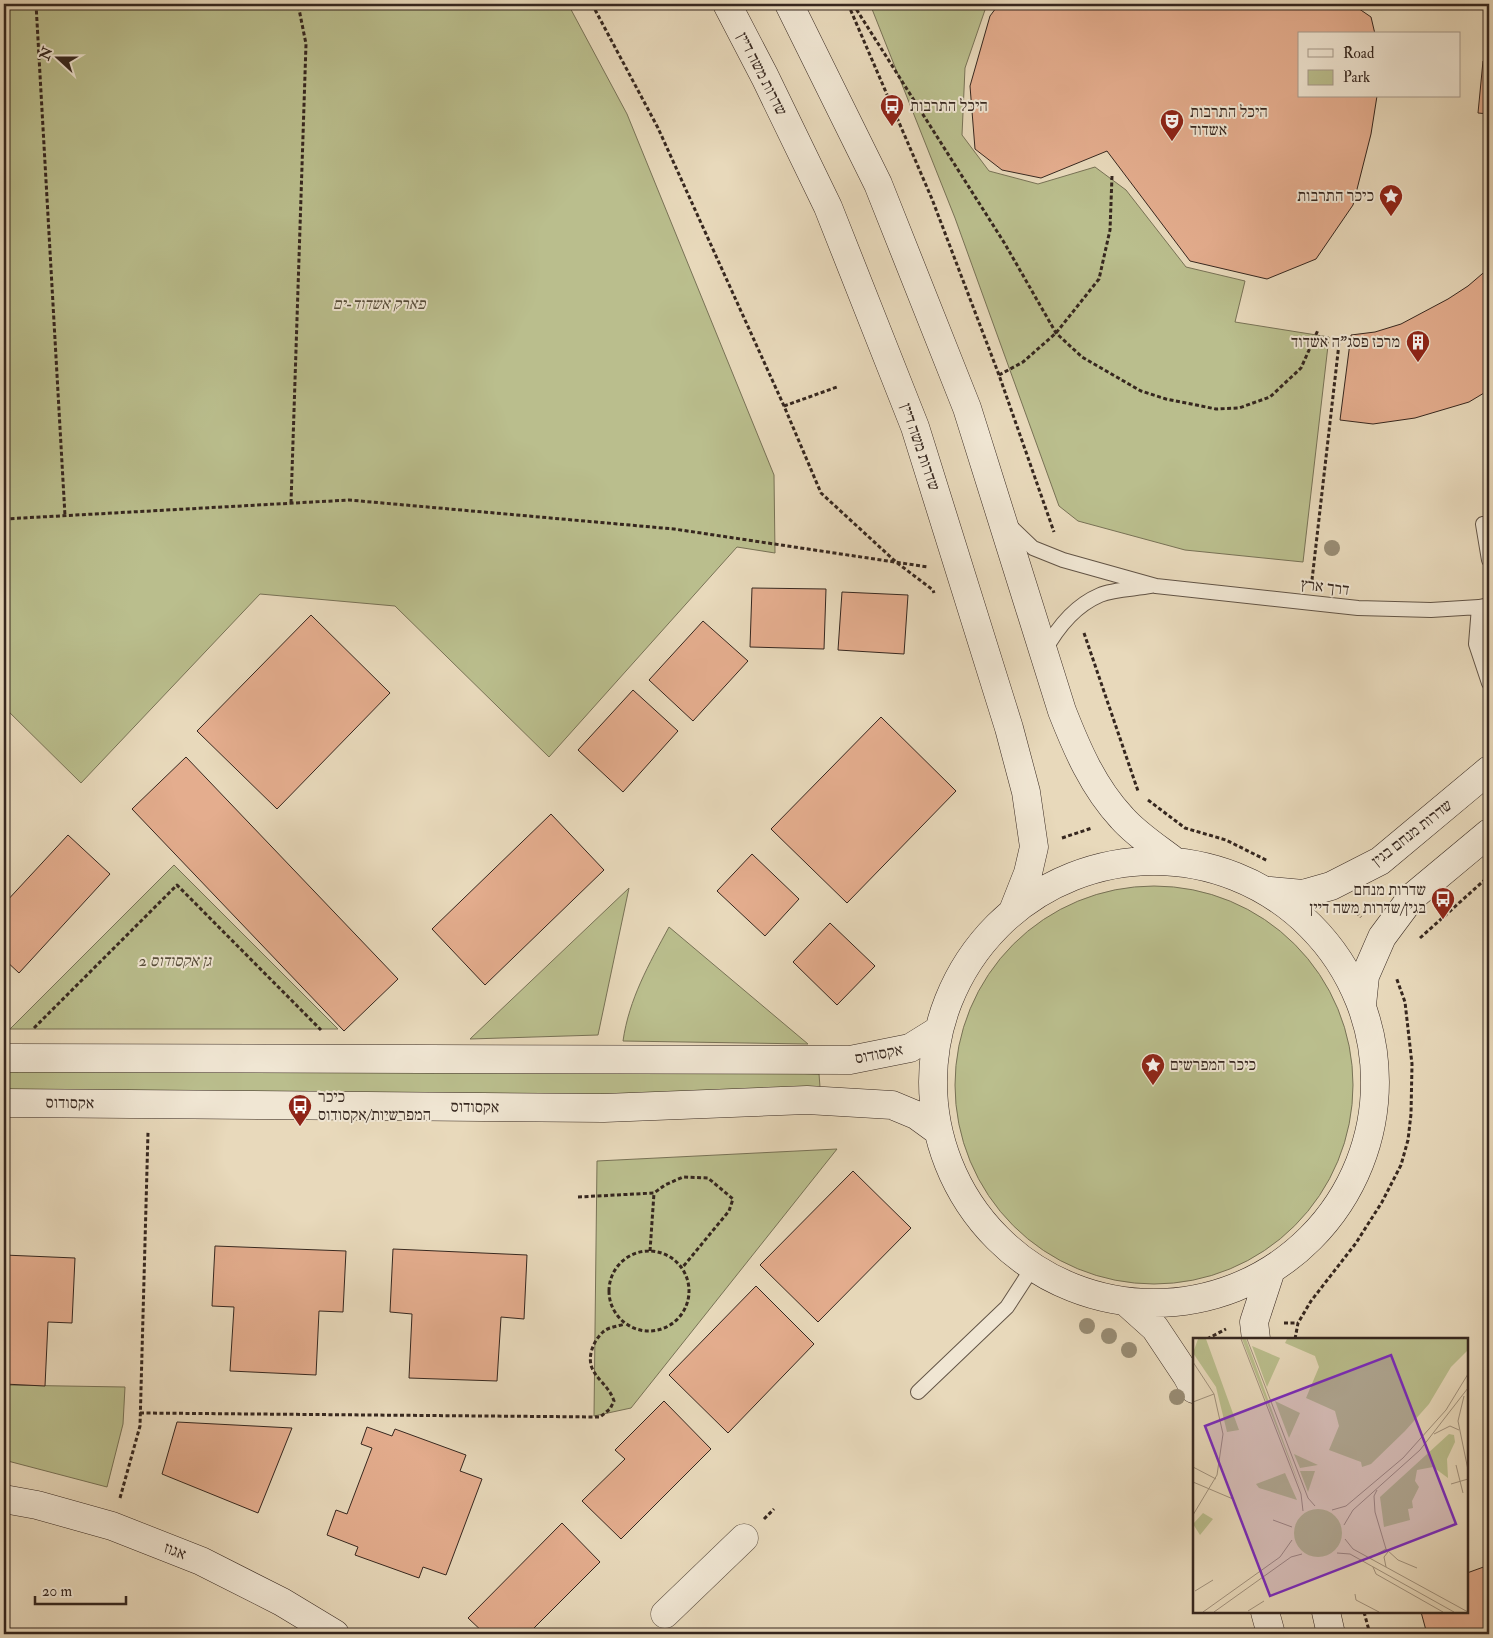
<svg xmlns="http://www.w3.org/2000/svg" width="1493" height="1638" font-family="'IM FELL Double Pica','Frank Ruhl Libre',serif">
  <rect width="100%" height="100%" fill="#e8d9bb"/>
  <filter id="stains"><feTurbulence type="fractalNoise" baseFrequency=".004" numOctaves="4"/><feColorMatrix values="0 0 0 0 .2 0 0 0 0 .09 0 0 0 0 .02 0 0 0 .5 -.17"/></filter>
  <radialGradient id="worn" r=".72"><stop offset=".6" stop-color="#630" stop-opacity="0"/><stop offset="1" stop-color="#630" stop-opacity=".3"/></radialGradient>
  <path fill="#babe8d" stroke="#787256" d="M4,4h564l59,110 147,361 1,78 -38,-6 -188,210 -154,-151 -135,-12 -179,189 -77,-76z
    M870,4h118l-2,3 -21,61 -3,67 27,36 49,13 57,-17 31,23 60,77 59,14 -10,41 94,15 -26,225 -118,-12 -107,-29 -19,-15 -104,-288z
    M174,865l164,164h-328z
    M955 1085a199 199 0 1 1 398 0a199 199 0 1 1-398 0Z
    M629,888l-31,147 -128,4z
    M669,927l139,117 -185,-3c6,-42 26,-77 46,-114z
    M4,1067l634,1 181,6 1,13 -180,13h-636z
    M837,1149l-206,259 -37,8 3,-255z
    M4,1385l121,2 -2,37 -16,63 -103,-27z"/>
  <path fill="#e4ad8e" stroke="#36271f" d="M999,4h142l2,2 15,-2h194l19,13 4,17h-76v62h78l-6,38 -18,71 -37,54 -49,20 -77,-18 -83,-110 -66,27 -39,-8 -27,-21 -5,-63 20,-70z
    M1483,61h6v53l-11,-1z
    M1489,268v122l-20,12 -54,16 -42,6 -33,-4 11,-85 24,-3 26,-8 47,-25 20,-13z
    M752,588l74,1 -2,60 -74,-2z
    M842,592l66,3 -4,59 -66,-4z
    M311,615l79,78 -113,116 -80,-78z
    M703,621l45,40 -55,60 -44,-41z
    M633,690l45,41 -55,61 -45,-42z
    M881,717l75,74 -109,112 -76,-74z
    M186,757l212,222 -54,52 -212,-222z
    M551,814l53,56 -119,115 -53,-56z
    M68,835l42,39 -91,99 -15,-14v-55z
    M752,854l47,45 -34,37 -48,-45z
    M830,923l45,43 -38,39 -44,-43z
    M853,1171l58,57 -93,94 -58,-57z
    M215,1246l131,5 -3,61 -24,-1 -3,64 -86,-4 4,-64 -22,-1z
    M393,1249l134,6 -3,64 -23,-2 -4,64 -88,-3 3,-64 -22,-2z
    M4,1255l71,3 -3,65 -24,-1 -3,64 -41,-2z
    M756,1286l58,58 -86,89 -59,-58z
    M664,1401l47,48 -90,90 -39,-38 43,-42 -10,-9z
    M177,1422l115,6 -34,85 -96,-39z
    M367,1427l25,9 3,-7 71,26 -6,16 22,8 -36,96 -23,-8 -4,11 -64,-23 3,-8 -31,-12 9,-25 11,4 25,-66 -11,-4z
    M562,1523l38,39 -72,72h-43l-17,-16z
    M1489,1565v69h-62l-6,-22h46v-39z"/>
  <g fill="none" stroke-linecap="round" stroke-linejoin="round">
    <g stroke="#625446" stroke-width="16">
      <path id="lane" d="M1483,524l6,36
        M1009,525l24,23 30,12 93,26 202,22 73,2 48,-3 10,-2
        M1479,607l-3,37 13,39
        M1044,652c13,-24 30,-46 56,-57 14,-6 36,-6 51,-9
        M918,1392l89,-85 26,-40"/>
    </g>
    <g stroke="#625446" stroke-width="29">
      <path id="street" d="M665,1614l79,-76"/>
    </g>
    <g stroke="#36271f" stroke-width="29">
      <path id="secondary" d="M727,4l38,73 63,130 87,220 94,301 17,64 8,55 -6,26 -15,38
        M789,4l89,180 89,224 95,303c15,38 31,76 60,107 14,16 34,29 51,42
        M933 1082a221 221 0 1 1 442 0a221 221 0 1 1-442 0Z
        M1270,891l33,3 28,-8 49,-25 109,-91
        M1362,1005l3,-29 17,-39 29,-39 78,-65
        M4,1058l846,2 60,-12 29,-18
        M4,1103l600,5 203,-8 85,5 24,10 22,16
        M1126,1302l29,26 32,48 7,13
        M1256,1339l-2,-17 17,-52
        M4,1499l33,6 75,21 89,35 81,41 53,32
        M1265,1612l6,22
        M1326,1612l5,22"/>
    </g>
    <path stroke="#36271f" stroke-width="3" stroke-dasharray="4 2.5" stroke-linecap="butt" d="M36,4l29,512
      M592,4l66,124 126,278 37,87 75,69 37,28 1,3
      M848,4l84,195 67,176 55,157
      M853,4l152,240 51,89 26,24 59,34 25,8 50,10 23,-1 31,-11 31,-29 17,-38
      M999,375l24,-13 33,-29 43,-54 11,-49 2,-54
      M784,406l53,-19
      M291,503l15,-459 -8,-40
      M4,519l345,-19 325,29 254,38
      M1312,580l28,-245
      M1084,633l54,158
      M1148,800l37,28 41,12 42,21
      M1062,838l30,-10
      M1352,907l9,10
      M1420,938l69,-62
      M34,1028l143,-143 144,145
      M578,1197l76,-4 11,-8 18,-8 25,1 25,21 -4,12 -47,57
      M650,1251l4,-58
      M609 1291a40 40 0 1 1 80 0a40 40 0 1 1-80 0Z
      M1284,1323h14
      M1207,1339l19,-10
      M1295,1339l3,-16 13,-22 45,-58 26,-41 19,-37 7,-25 3,-26 1,-50 -7,-62 -9,-25
      M4,1412h4
      M140,1413l460,4 10,-8 4,-8c-5,-15 -17,-21 -22,-33 -5,-12 2,-28 11,-36 5,-5 16,-6 22,-8
      M120,1498l20,-72 8,-294
      M764,1519l10,-10
      M1364,1612l6,22"/>
    <use href="#lane" stroke="#f0e6d3" stroke-width="14"/>
    <use href="#street" stroke="#f0e6d3" stroke-width="28"/>
    <use href="#secondary" stroke="#f0e6d3" stroke-width="28"/>
  </g>
  <g fill="#988c74">
    <circle cx="1332" cy="548" r="8"/>
    <circle cx="1087" cy="1326" r="8"/>
    <circle cx="1109" cy="1336" r="8"/>
    <circle cx="1129" cy="1350" r="8"/>
    <circle cx="1177" cy="1397" r="8"/>
  </g>
  <defs>
    <g id="bus-pin" transform="scale(1.25)"><path d="M0 17L-7.5 6A9.5 9.5 0 1 1 7.5 6Z" fill="#8f2418" stroke="#f0e6d3"/><path d="M-5-6H5V4H4V6H2V4H-2V6H-4V4H-5ZM-3.5-4V0h7V-4ZM-3.5 1.2v1.5H-2V1.2ZM2 1.2v1.5H3.5V1.2Z" fill="#fff"/></g>
    <g id="theatre-pin" transform="scale(1.25)"><path d="M0 17L-7.5 6A9.5 9.5 0 1 1 7.5 6Z" fill="#8f2418" stroke="#f0e6d3"/><path d="M-5-5.5Q0-4 5-5.5V0Q5 5 0 6Q-5 5-5 0ZM-3.3-2.5H-1v1.5H-3.3ZM1-2.5H3.3v1.5H1ZM-2.8 1Q0 5.5 2.8 1Z" fill="#fff"/></g>
    <g id="sight-pin" transform="scale(1.25)"><path d="M0 17L-7.5 6A9.5 9.5 0 1 1 7.5 6Z" fill="#8f2418" stroke="#f0e6d3"/><path d="M0-6L1.8-2.2L6-1.7L2.9 1.2L3.7 5.4L0 3.3L-3.7 5.4L-2.9 1.2L-6-1.7L-1.8-2.2Z" fill="#fff"/></g>
    <g id="building-pin" transform="scale(1.25)"><path d="M0 17L-7.5 6A9.5 9.5 0 1 1 7.5 6Z" fill="#8f2418" stroke="#f0e6d3"/><path d="M-4-6H4V6H1V3H-1V6H-4ZM-2.5-4.3h1.7v1.8h-1.7ZM.8-4.3h1.7v1.8H.8ZM-2.5-1h1.7V.8h-1.7ZM.8-1h1.7V.8H.8Z" fill="#fff"/></g>
  </defs>
  <g fill-rule="evenodd">
    <use href="#bus-pin" x="892" y="106"/>
    <use href="#theatre-pin" x="1172" y="121"/>
    <use href="#sight-pin" x="1391" y="196"/>
    <use href="#building-pin" x="1418" y="342"/>
    <use href="#bus-pin" x="1443" y="899"/>
    <use href="#sight-pin" x="1153" y="1065"/>
    <use href="#bus-pin" x="300" y="1106"/>
  </g>
  <g text-anchor="middle" dominant-baseline="central" stroke-width="4" stroke-linejoin="round" paint-order="stroke">
    <g font-size="16" fill="#36271f" stroke="#f0e6d3">
      <text transform="translate(762 74) rotate(63)">שדרות משה דיין</text>
      <text transform="translate(920 447) rotate(71)">שדרות משה דיין</text>
      <text transform="translate(1325 587) rotate(7)">דרך ארץ</text>
      <text transform="translate(1412 833) rotate(-38)">שדרות מנחם בגין</text>
      <text transform="translate(879 1054) rotate(-11)">אקסודוס</text>
      <text transform="translate(70 1103) rotate(1)">אקסודוס</text>
      <text transform="translate(475 1107) rotate(1)">אקסודוס</text>
      <text transform="translate(175 1551) rotate(22)">אגוז</text>
    </g>
    <g font-size="16" fill="#36271f" stroke="#f0e6d3" text-anchor="start">
      <text x="910" y="106">היכל התרבות</text>
      <text x="1190" y="112">היכל התרבות<tspan x="1190" dy="18">אשדוד</tspan></text>
      <text x="1374" y="196" text-anchor="end">כיכר התרבות</text>
      <text x="1400" y="342" text-anchor="end">מרכז פסג"ה אשדוד</text>
      <text x="1426" y="890" text-anchor="end">שדרות מנחם<tspan x="1426" dy="18">בגין/שדרות משה דיין</tspan></text>
      <text x="1170" y="1065">כיכר המפרשים</text>
      <text x="318" y="1097">כיכר<tspan x="318" dy="18">המפרשיות/אקסודוס</tspan></text>
    </g>
    <g font-size="16" font-style="italic" fill="#574d3a" stroke="#f0e6d3">
      <text x="379" y="304">פארק אשדוד-ים</text>
      <text x="175" y="961">גן אקסודוס 2</text>
    </g>
  </g>
  <g transform="translate(1193 1338)">
    <rect width="275" height="275" fill="#e8d9bb"/>
    <path d="M5,1h8l33,91 -12,2 -11,-45 -23,-34zM49,1h4l57,156zM94,1h181v11l-17,17 -22,37 -24,27 -34,33 -9,3 -1,-5 -32,-12 10,-24 -4,-15 -29,-13 13,-31 -4,-11 -30,-13zM59,8l28,12 -13,29zM82,63l25,12 -11,25zM256,96l5,1 1,7 -8,17 1,19 -15,-11 -16,3 -2,11 4,6 -7,14 1,7 -5,1 2,11 -26,7 -4,-30zM101,116l24,11 -18,3zM107,133h15l-7,21zM92,135l12,27 -38,-12 -3,-4zM101 195a24 24 0 1 1 48 0a24 24 0 1 1-48 0ZM10,175l10,6 -13,16 -7,-11z" fill="#babe8d"/>
    <path fill="none" stroke="#a1927d" stroke-width="1" d="M48,1l60,155 2,17M54,1l61,159 7,8M0,24l21,32 9,40 -6,41 -24,40M271,58l-6,25 10,49M0,64l21,-8M241,96l16,-8 9,4M263,127l7,28M0,129l23,12M0,144l40,17M258,146l17,-5M184,152l-3,6 1,16 11,37 12,11 19,8M139,172l14,-4 57,-48 43,-48 22,-36M80,182l19,7M151,187l9,-15 67,-60 48,-62M152,201l8,10 115,63M144,215l13,1 104,58M177,220l16,-9M180,229l3,7 67,38M193,229l-2,-10 4,-5M2,253l18,-11M162,256l1,6 23,12M55,273l16,-10M10,274l77,-55 12,-17M21,274l77,-55 11,-3"/>
    <path fill="#7b2cbf" fill-opacity="0.15" stroke="#7b2cbf" stroke-width="2.5" d="M198,17l65,169 -186,72 -65,-170z"/>
    <rect width="275" height="275" fill="none" stroke="#36271f" stroke-width="2.5"/>
  </g>
  <rect width="1493" height="1638" fill="none" stroke="#e8d9bb" stroke-width="20"/>
  <rect x="5" y="5" width="1483" height="1628" fill="none" stroke="#36271f" stroke-width="2.5"/>
  <rect x="10" y="10" width="1473" height="1618" fill="none" stroke="#36271f"/>
  <rect x="1298" y="32" width="162" height="65" fill="#f0e6d3" stroke="#a69a8b"/>
  <rect x="1308" y="49" width="25" height="8" fill="#f0e6d3" stroke="#a69a8b"/>
  <text x="1343" y="58" font-size="15" fill="#36271f">Road</text>
  <rect x="1308" y="70" width="25" height="15" fill="#babe8d" stroke="#a69a8b"/>
  <text x="1343" y="82" font-size="15" fill="#36271f">Park</text>
  <g transform="translate(58 58) rotate(291)" stroke="#f0e6d3" stroke-width="4" paint-order="stroke">
  <path d="M0-4L9 19L0 12L-9 19Z" fill="#36271f"/>
  <text y="-8" font-size="14" font-weight="bold" text-anchor="middle" fill="#36271f">N</text>
  </g>
  <path d="M35 1596v8h91v-8" fill="none" stroke="#36271f" stroke-width="2.5"/>
  <text x="42" y="1596" font-size="15" fill="#36271f" stroke="#f0e6d3" stroke-width="4" paint-order="stroke">20 m</text>
  <rect width="100%" height="100%" filter="url(#stains)"/>
  <rect width="100%" height="100%" fill="url(#worn)"/>
</svg>
